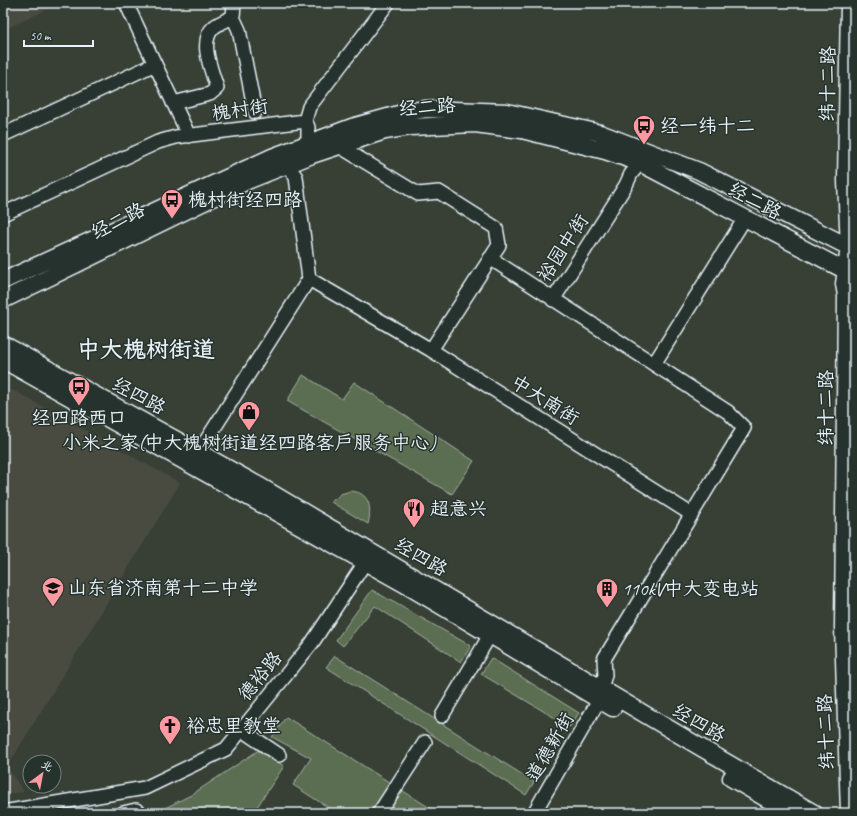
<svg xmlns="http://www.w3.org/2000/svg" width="857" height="816" font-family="Caveat,'LXGW WenKai TC',sans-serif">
  <rect width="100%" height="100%" fill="#384036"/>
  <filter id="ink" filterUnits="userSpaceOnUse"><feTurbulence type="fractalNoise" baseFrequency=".025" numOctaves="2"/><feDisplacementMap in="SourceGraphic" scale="8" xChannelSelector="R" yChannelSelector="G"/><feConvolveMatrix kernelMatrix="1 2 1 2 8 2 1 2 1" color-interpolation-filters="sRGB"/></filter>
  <g filter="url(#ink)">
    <path fill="#484c41" d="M3,3h58l-58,27z
      M11,389l169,94 -173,284 17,25 -21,2v-395z"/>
    <path fill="#5c6e51" stroke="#a2b0a4" d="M303,375l39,24 12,-17 120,79 -22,33 -165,-93z
      M350,491c20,1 22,17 18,33l-37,-22 10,-8z
      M372,590l99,56 -10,16 -86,-56 -32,40 -7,-6z
      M335,656l199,126 -8,13 -200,-128z
      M491,658l88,55 -9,14 -89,-53z
      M286,717l152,96h-101l-44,-28 18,-27 -39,-21z
      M259,750l25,16 -31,47h-98l36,-18z"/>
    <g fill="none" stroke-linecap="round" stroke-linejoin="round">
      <g stroke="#e8f1f8" stroke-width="16">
        <path id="minor" d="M126,3l63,133
          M234,3l-1,14 6,13 16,82
          M173,103l37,-9 7,-6c-5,-17 -19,-47 -3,-61 5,-4 13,-7 19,-10
          M305,121l4,-14 79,-104
          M3,135l152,-71
          M339,146l79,48 21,-2 57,36 3,17 -68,105
          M290,163v6l6,8 13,102
          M3,214l155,-72 18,-5 129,-16 3,6v16
          M490,258l238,154 16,16 -140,231 1,16 -4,13
          M846,271l8,11
          M309,279l122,71 260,164
          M553,300l73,-115 5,-11 9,-11
          M654,364l91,-146
          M198,451l6,-7 105,-165
          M442,716l48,-81
          M242,730l37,25
          M3,812l142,-24 81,-39 86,-106 58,-88
          M123,813l13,-3 4,3
          M379,813l46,-71
          M534,813l65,-113"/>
      </g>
      <g stroke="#e8f1f8" stroke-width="19">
        <path id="major" d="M3,281l269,-124 80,-30 54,-15 20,-3 81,3 93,21 99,38 150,76
          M3,300l244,-119 65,-26 73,-24 25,-4 65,-3 47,6 83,21 35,12 206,108 8,1
          M3,344l255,141 442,262 114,66
          M3,360l403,225 207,123
          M731,778l60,35
          M849,813l-6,-185 3,-333 -2,-11 5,-37 -3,-66 3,-178"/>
      </g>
      <use href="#minor" stroke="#26332d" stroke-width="13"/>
      <use href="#major" stroke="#26332d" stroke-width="16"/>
    </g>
  </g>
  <defs>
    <g id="bus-pin" transform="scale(1.15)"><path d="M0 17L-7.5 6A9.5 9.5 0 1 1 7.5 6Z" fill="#ff9aa2" stroke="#26332d"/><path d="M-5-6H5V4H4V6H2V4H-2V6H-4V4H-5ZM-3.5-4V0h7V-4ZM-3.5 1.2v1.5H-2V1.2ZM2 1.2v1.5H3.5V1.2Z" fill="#111"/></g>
    <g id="shop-pin" transform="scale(1.15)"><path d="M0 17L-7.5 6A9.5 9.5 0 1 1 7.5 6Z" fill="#ff9aa2" stroke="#26332d"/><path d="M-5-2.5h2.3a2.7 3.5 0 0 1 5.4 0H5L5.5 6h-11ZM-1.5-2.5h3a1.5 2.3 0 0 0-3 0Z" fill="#111"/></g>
    <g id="restaurant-pin" transform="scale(1.15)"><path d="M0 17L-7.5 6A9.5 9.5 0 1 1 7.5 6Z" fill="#ff9aa2" stroke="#26332d"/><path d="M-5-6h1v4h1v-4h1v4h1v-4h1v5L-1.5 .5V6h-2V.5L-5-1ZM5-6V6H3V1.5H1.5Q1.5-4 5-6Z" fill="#111"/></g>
    <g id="school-pin" transform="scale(1.15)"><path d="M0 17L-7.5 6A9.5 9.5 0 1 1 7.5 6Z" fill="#ff9aa2" stroke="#26332d"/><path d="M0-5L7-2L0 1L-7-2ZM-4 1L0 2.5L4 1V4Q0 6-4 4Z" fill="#111"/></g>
    <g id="building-pin" transform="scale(1.15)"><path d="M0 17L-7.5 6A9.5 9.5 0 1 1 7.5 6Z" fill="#ff9aa2" stroke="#26332d"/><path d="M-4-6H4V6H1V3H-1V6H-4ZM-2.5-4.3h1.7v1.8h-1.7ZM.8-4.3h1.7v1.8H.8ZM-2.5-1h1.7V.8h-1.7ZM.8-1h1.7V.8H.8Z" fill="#111"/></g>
    <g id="church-pin" transform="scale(1.15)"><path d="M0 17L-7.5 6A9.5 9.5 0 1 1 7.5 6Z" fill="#ff9aa2" stroke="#26332d"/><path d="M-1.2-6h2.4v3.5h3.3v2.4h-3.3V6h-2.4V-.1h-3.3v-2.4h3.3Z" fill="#111"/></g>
  </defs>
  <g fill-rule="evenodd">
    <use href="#bus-pin" x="644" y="126"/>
    <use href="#bus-pin" x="172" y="200"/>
    <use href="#bus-pin" x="79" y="387"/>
    <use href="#shop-pin" x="249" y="412"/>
    <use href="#restaurant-pin" x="414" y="509"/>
    <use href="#school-pin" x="53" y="588"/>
    <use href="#building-pin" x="607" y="589"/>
    <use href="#church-pin" x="170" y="726"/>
  </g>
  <g text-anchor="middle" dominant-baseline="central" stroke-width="3" stroke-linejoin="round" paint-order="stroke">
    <g font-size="19" fill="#e8f1f8" stroke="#26332d">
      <text transform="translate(828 84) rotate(-89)">纬十二路</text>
      <text transform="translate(427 107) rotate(-4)">经二路</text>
      <text transform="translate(240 110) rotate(-8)">槐村街</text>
      <text transform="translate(755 201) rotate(28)">经二路</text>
      <text transform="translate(118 221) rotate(-27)">经二路</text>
      <text transform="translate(563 248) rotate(-57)">裕园中街</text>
      <text transform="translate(139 396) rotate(28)">经四路</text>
      <text transform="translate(545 400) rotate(32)">中大南街</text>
      <text transform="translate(826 408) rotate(-90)">纬十二路</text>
      <text transform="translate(421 557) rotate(30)">经四路</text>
      <text transform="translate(260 676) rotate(-51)">德裕路</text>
      <text transform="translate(699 723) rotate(30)">经四路</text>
      <text transform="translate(826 732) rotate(-92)">纬十二路</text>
      <text transform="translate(550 747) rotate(-60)">道德新街</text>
    </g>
    <g font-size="19" fill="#e8f1f8" stroke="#26332d" text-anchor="start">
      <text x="660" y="126">经一纬十二</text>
      <text x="188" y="200">槐村街经四路</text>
      <text x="79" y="418" text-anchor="middle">经四路西口</text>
      <text x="249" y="443" text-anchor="middle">小米之家(中大槐树街道经四路客户服务中心)</text>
      <text x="430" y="509">超意兴</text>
      <text x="68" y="588">山东省济南第十二中学</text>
      <text x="622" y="589">110kV中大变电站</text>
      <text x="186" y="726">裕忠里教堂</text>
    </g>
    <g font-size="23" font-weight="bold" fill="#e8f1f8" stroke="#26332d">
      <text x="146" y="349">中大槐树街道</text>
    </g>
  </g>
  <rect width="857" height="816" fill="none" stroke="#26332d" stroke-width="16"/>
  <rect x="8" y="8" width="841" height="800" fill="none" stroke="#e8f1f8" stroke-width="1.5" filter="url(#ink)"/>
  <g transform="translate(42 774) rotate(32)"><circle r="19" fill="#26332d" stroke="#747f7e"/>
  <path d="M0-3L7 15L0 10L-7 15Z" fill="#ff9aa2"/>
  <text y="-6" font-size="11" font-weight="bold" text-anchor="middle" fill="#e8f1f8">北</text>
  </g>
  <path d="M24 40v6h69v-6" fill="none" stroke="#e8f1f8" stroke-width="2"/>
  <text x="30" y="40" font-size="12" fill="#e8f1f8" stroke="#26332d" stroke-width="3" paint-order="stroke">50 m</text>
</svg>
